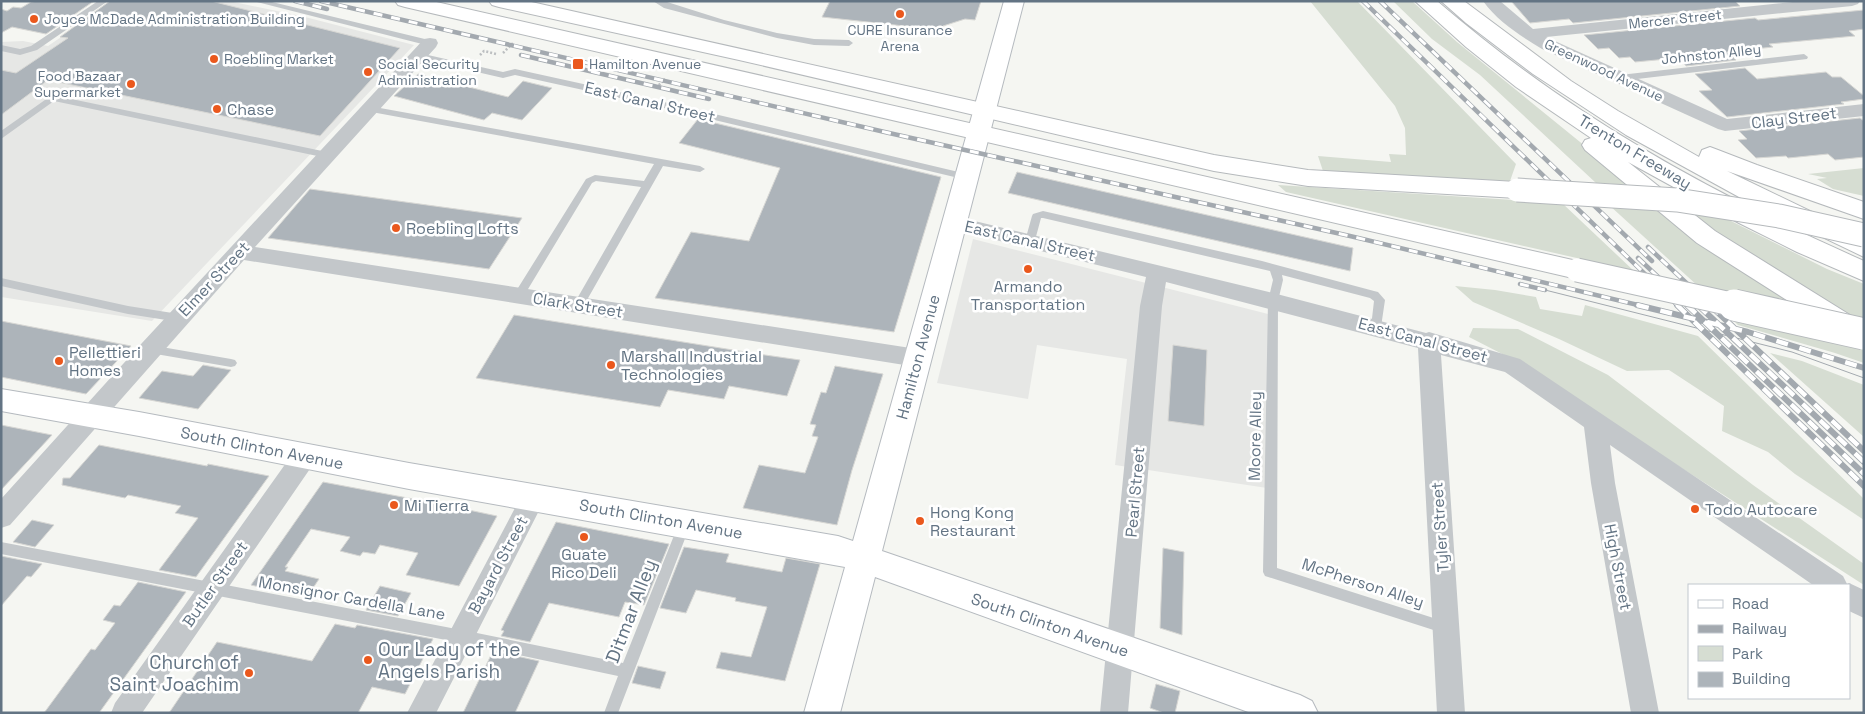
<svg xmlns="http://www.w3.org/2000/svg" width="1865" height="714" font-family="'Space Grotesk',sans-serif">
  <rect width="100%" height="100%" fill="#f5f6f2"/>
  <path fill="#e6e7e5" d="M114,1h115l72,15 113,29 -262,276 -151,-24v-255l22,-1 25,5z
    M973,239l299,76 -5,173 -152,-23 12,-106 -90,-14 -9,54 -91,-16z"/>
  <path fill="#d6ddd2" d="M1310,1h47l159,163 -6,17 -187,-10 -5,-15 73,6 -2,-8 17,1 -1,-27 -10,-22z
    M1393,1h19l45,41 176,143 -37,-2 -116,-108 -48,-36z
    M1864,168v28l-31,-7 -16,-10 10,-1 -19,-4z
    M1278,185l284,18 72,68 -348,-79z
    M1609,205l52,4 150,102 -112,-24z
    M1686,214l35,2 106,53 37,15v38l-14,-4z
    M1455,286l40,4 41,7 4,12 42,7 3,-11 113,31 166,163v21l-69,-46 -27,-22 -46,-21 2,-25 -55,-36 -42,1 -68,-32 -86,-37z
    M1727,314l137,34v15l-29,-10 -97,-28z
    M1473,328l45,1 90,46 145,110 111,79v21l-354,-227 -41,-21z
    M1770,353l32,8 62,24v52z"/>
  <path fill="#adb4ba" stroke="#d7d7d4" d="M39,1h55l-48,33 -34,-7 -11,6v-24l6,2 6,-4 8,1 10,-6z
    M110,1h101l189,47 -80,88 -272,-56 -47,35v-45l15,3 52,-35 -8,-1z
    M830,1h151l-6,19 -10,-1 -22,7 -2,4 -119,-13z
    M1511,1h224l5,5 -167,17 -4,-4 -39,4z
    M1864,10v19l-15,2 6,5 -86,8 4,3 -46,5 9,8 -50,6 -8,-8 -43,4 -5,-5 -11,1 -10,-10 -11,1 -14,-14 171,-17 3,2z
    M1745,68l12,11 69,-7 6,5h9l23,19v3l-23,3 3,2 -117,13 -28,-26 13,-1 -17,-16z
    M418,74l90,23 15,-16 29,7 -30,32 -30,-7 -8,7 -90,-24z
    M1860,118l4,3v36l-29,3 -7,-6 -40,4 -2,-2 -30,2 -18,-18 9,-1 -8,-8z
    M698,119l243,58 -47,155 -239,-34 36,-66 58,9 31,-73 -101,-25z
    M1017,172l336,76 -3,23 -342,-78z
    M310,189l212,29 -33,51 -221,-31z
    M514,315l244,39 42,6 -13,36 -58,-10 -5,13 -56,-9 -8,17 -184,-29z
    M1,321l130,25 -45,48 -85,-17z
    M1173,345l34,5 -3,76 -36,-5z
    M203,365l28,5 -33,39 -59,-11 23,-27 31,5z
    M835,366l48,8 -31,96 -15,55 -94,-17 16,-43 46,8 13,-36 -6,-1 4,-11 -6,-1 11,-32 5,1z
    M1,425l51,10 -51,55z
    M99,445l108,21 1,-2 61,12 -73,101 -37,-7 39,-52 -23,-5 6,-7 -53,-11 -3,3 -63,-13 1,-7h7z
    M323,482l122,23 52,11 -38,70 -53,-11 12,-22 -38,-8 -5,9 -12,-2 -3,4 -20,-5 10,-14 -39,-8 -26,38h3l-3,4 34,8 -10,15 -35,-7 -2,3 -21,-5z
    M32,520l22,5 -19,22 -22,-5z
    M556,522l113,22 -25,61 -19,-3 -6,15 -70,-14 -19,39 -29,-6 3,-5 -3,-1z
    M684,547l45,7 -3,8 56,10 4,-14 34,6 -35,117 -69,-13 5,-16 30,5 16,-50 -32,-6 1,-3 -40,-8 -10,23 -26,-5z
    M1163,548l21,4 -2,83 -22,-7z
    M1,556l41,8 -11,13 -4,-1 -26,30z
    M138,582l48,10 -87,121h-55l47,-64 4,1 20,-27 -12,-3 11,-15 6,1z
    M380,586l31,7 -13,23 -32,-6z
    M335,624l20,4 2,-3 76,14 -28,55 -33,-7 -14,26h-189l48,-71 95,19z
    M493,651l46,10 -24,52h-52z
    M638,666l28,6 -6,17 -28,-6z
    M1156,684l24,7 -5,22h-11l-14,-5z"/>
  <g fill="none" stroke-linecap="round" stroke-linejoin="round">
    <g stroke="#b5babf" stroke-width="2">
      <path id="secondary" d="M1004,1h20l-142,550 418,144 12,6 6,12h-67l-376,-136 -35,136h-36l41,-146 -436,-78 -270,-53 -138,-25v-22l138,23 270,51 429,73 15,5z"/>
    </g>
    <g stroke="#b5b9bc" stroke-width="2">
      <path id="highway" d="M395,1h37l1145,260 9,2 4,7 -4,7 -9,2 -1172,-272 -7,-2z
        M489,1h38l687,154 94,15 209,12 8,2 4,6 -4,6 -8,2 -209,-12 -94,-15 -475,-111 -240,-53 -7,-2z
        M1415,1h22c131,113 269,190 427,260v20l-67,-29 -58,-29 -111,-61 87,69 143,89 4,7 -4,7 -9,3 -9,-3 -143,-91 -112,-93 -3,-5 3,-5 6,-2 -75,-51 -50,-40z
        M1441,1h23l107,80 47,30 81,46 3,-7 8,-3 8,3 39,15 107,37v17l-137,-48 137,66v20l-125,-60 -113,-62 -93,-61 -67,-51z"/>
    </g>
    <path stroke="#bcbfc1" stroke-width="2.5" stroke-dasharray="2 2" stroke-linecap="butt" d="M503,53l10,-10
      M480,55l4,-4 12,3
      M656,88l9,-9"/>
    <path fill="#c3c7ca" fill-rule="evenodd" d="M98,1h10l-71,49 -17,5 -19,-4v-6l19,4 11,-3z
      M253,1h15l165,40 1,2 -4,3z
      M653,1h11l60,19 53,13 37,6 35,1 4,3 -4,3 -35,-1 -37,-7 -113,-30z
      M419,53l84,19 12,-3 132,29 320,76 5,3 -5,3 -320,-76 -132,-29 -12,3 -87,-20 -1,-2z
      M1804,54l4,3 -1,2 -187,22 -4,-3 4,-3z
      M52,95l275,57 5,3 -5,3 -273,-57 -53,38v-8z
      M369,106l331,60 5,3 -5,3 -37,-6 -80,141 -4,1 -5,-4 67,-117 -45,-6 -4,2 -70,116 -4,1 -5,-4 73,-117 9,-4 49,6 10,-17 -288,-53v-4z
      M1043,211l219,50 112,30 4,1 7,8 -4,27 -5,4 -5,-4 3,-26 -4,-3 -88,-23 1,5 -5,21 -1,267 169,54 5,1 2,5 -2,5 -5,1 -181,-58 -2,-4 5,-271 5,-21 -3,-9 -227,-53h-2l-7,26h-8l-1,-3 7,-25 1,-2z
      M1,278l127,28 51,8 5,4 -5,4 -51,-8 -127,-28z
      M150,345l81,14 4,1 2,3 -2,3 -4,1 -81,-14 -4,-1 -2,-3 2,-3z
      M685,517l4,2 2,4 -73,190h-14l14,-37 -146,-31 -471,-91v-12l471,90 151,31 56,-140 2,-4z"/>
    <path fill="#c3c7ca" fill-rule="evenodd" d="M1483,1h17l33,28 269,-28h58l-2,3 -6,2 -306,31 181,82 137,-15v12l-139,15 -7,-2 -176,-80c-21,-13 -44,-27 -59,-48z
      M430,38l6,1 2,4 -2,4 -181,200 662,102 8,3 3,6 -3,6 -8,3 -673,-107 -234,265 -9,3v-29l141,-156 282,-304z
      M954,216l319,77 153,40 3,-1 91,27 323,217 4,8 2,-1 15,7v28l-15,-7v-26h-36l-203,-140 5,38 44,230h-28l-40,-230 -7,-56 -79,-55 -64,-17 24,358h-28l-19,-365 -252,-66 -4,24 -34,407h-28l40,-407 6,-29 -199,-49 -3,-5 3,-5z
      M305,446l9,3 3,7 -3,7 -172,250h-31l4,-10 181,-254z
      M534,486l9,3 3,8 -110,216h-29l118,-224z"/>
    <use href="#secondary" fill="#fff" fill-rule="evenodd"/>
    <use href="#highway" fill="#fff" fill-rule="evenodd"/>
    <path stroke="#a3a9af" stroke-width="1" d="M1545,290l247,62 72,26
      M1817,352l47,17"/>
    <g stroke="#a3a9af" stroke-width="4.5">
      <path id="rail-far1" d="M295,1l32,8
        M321,1l568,132 461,103 292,70
        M1363,1l315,305
        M1380,1l272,260
        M521,55l188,44
        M1648,247l63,59
        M1638,258l51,48
        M1520,284l25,6
        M1695,302l5,4"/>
    </g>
    <g stroke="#a3a9af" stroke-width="6">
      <path id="rail" d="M1637,305l111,27 116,36
        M1677,305l187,181
        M1687,305l177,169
        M1698,305l166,157
        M1710,305l154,146"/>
    </g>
    <use href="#rail-far1" stroke="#fff" stroke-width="3" stroke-dasharray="9" stroke-linecap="butt"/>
    <use href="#rail" stroke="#fff" stroke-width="4.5" stroke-dasharray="12" stroke-linecap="butt"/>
    <g stroke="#b5b9bc" stroke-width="25" stroke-linecap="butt">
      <path id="highway-bridge-far1" d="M1517,190l160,10 102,16 85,19
        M1577,270l163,36"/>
    </g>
    <g stroke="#b5b9bc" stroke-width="33" stroke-linecap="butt">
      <path id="highway-bridge" d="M1734,305l130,29"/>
    </g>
    <use href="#highway-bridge-far1" stroke="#fff" stroke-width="23"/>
    <use href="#highway-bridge" stroke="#fff" stroke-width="31"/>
  </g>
  <g fill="#ea581d" stroke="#fff" stroke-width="2">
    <circle cx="900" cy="14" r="5"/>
    <circle cx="34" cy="19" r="5"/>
    <circle cx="214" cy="59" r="5"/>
    <rect x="572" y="58" width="12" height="12" rx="2.5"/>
    <circle cx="368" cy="72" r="5"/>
    <circle cx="131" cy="84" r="5"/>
    <circle cx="217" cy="109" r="5"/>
    <circle cx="396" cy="228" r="5"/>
    <circle cx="1028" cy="269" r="5"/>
    <circle cx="59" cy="361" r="5"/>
    <circle cx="611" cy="365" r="5"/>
    <circle cx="394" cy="505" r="5"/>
    <circle cx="1695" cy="509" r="5"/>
    <circle cx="920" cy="521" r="5"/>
    <circle cx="584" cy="537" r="5"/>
    <circle cx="368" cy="660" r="5"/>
    <circle cx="249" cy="673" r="5"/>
  </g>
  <g text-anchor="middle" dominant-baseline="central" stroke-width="5" stroke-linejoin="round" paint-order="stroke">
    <g font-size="14" fill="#637484" stroke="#fff" text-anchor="start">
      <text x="44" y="19">Joyce McDade Administration Building</text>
      <text x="900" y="30" text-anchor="middle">CURE Insurance<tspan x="900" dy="16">Arena</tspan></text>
      <text x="224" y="59">Roebling Market</text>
      <text x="378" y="64">Social Security<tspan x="378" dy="16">Administration</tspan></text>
      <text x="589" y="64">Hamilton Avenue</text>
      <text x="121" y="76" text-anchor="end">Food Bazaar<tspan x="121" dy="16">Supermarket</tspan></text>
    </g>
    <g font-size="14" fill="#637484" stroke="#fff">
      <text transform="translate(1675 19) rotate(-6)">Mercer Street</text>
      <text transform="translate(1711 54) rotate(-6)">Johnston Alley</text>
      <text transform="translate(1604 70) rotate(25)">Greenwood Avenue</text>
    </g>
    <g font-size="16" fill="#637484" stroke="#fff">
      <text transform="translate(650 102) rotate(13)">East Canal Street</text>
      <text transform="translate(1794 118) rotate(-7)">Clay Street</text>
      <text transform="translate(1635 152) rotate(31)">Trenton Freeway</text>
      <text transform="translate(1030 241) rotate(13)">East Canal Street</text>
      <text transform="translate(214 279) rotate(-47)">Elmer Street</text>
      <text transform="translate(578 305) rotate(9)">Clark Street</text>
      <text transform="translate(1423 340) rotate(15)">East Canal Street</text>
      <text transform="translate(918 357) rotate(-75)">Hamilton Avenue</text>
      <text transform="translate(1255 436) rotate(-89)">Moore Alley</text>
      <text transform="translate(262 448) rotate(11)">South Clinton Avenue</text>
      <text transform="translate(1135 492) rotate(-85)">Pearl Street</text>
      <text transform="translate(661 519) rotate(10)">South Clinton Avenue</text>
      <text transform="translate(1440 527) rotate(-94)">Tyler Street</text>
      <text transform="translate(498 565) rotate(-62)">Bayard Street</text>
      <text transform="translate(1618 567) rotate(79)">High Street</text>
      <text transform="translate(1363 583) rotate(18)">McPherson Alley</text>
      <text transform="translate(215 584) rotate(-55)">Butler Street</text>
      <text transform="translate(352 598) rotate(10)">Monsignor Cardella Lane</text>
      <text transform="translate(1050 625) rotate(19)">South Clinton Avenue</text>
    </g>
    <g font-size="16" fill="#637484" stroke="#fff" text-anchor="start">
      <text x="227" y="109">Chase</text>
      <text x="406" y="228">Roebling Lofts</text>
      <text x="1028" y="286" text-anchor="middle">Armando<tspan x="1028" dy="18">Transportation</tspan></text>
      <text x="69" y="352">Pellettieri<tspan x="69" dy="18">Homes</tspan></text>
      <text x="621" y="356">Marshall Industrial<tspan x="621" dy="18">Technologies</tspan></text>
      <text x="404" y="505">Mi Tierra</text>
      <text x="1705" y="509">Todo Autocare</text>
      <text x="930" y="512">Hong Kong<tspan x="930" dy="18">Restaurant</tspan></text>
      <text x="584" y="554" text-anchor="middle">Guate<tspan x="584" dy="18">Rico Deli</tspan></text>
    </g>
    <g font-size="19" fill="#637484" stroke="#fff">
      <text transform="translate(631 611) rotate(-69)">Ditmar Alley</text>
    </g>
    <g font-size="19" fill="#637484" stroke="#fff" text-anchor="start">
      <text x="378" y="649">Our Lady of the<tspan x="378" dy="22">Angels Parish</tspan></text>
      <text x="239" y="662" text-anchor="end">Church of<tspan x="239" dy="22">Saint Joachim</tspan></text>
    </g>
  </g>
  <rect width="1865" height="714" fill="none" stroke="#637484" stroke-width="5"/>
  <rect x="1688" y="584" width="162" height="115" fill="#ffffff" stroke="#c1c7ce"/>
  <rect x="1698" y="600" width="25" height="8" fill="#ffffff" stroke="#c1c7ce"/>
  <text x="1732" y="609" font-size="15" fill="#637484">Road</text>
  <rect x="1698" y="625" width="25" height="8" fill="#a3a9af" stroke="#c1c7ce"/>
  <text x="1732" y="634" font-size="15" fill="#637484">Railway</text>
  <rect x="1698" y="646" width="25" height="15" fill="#d6ddd2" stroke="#c1c7ce"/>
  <text x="1732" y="659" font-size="15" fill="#637484">Park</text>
  <rect x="1698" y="672" width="25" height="15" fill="#adb4ba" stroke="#c1c7ce"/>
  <text x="1732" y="684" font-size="15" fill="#637484">Building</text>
</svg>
